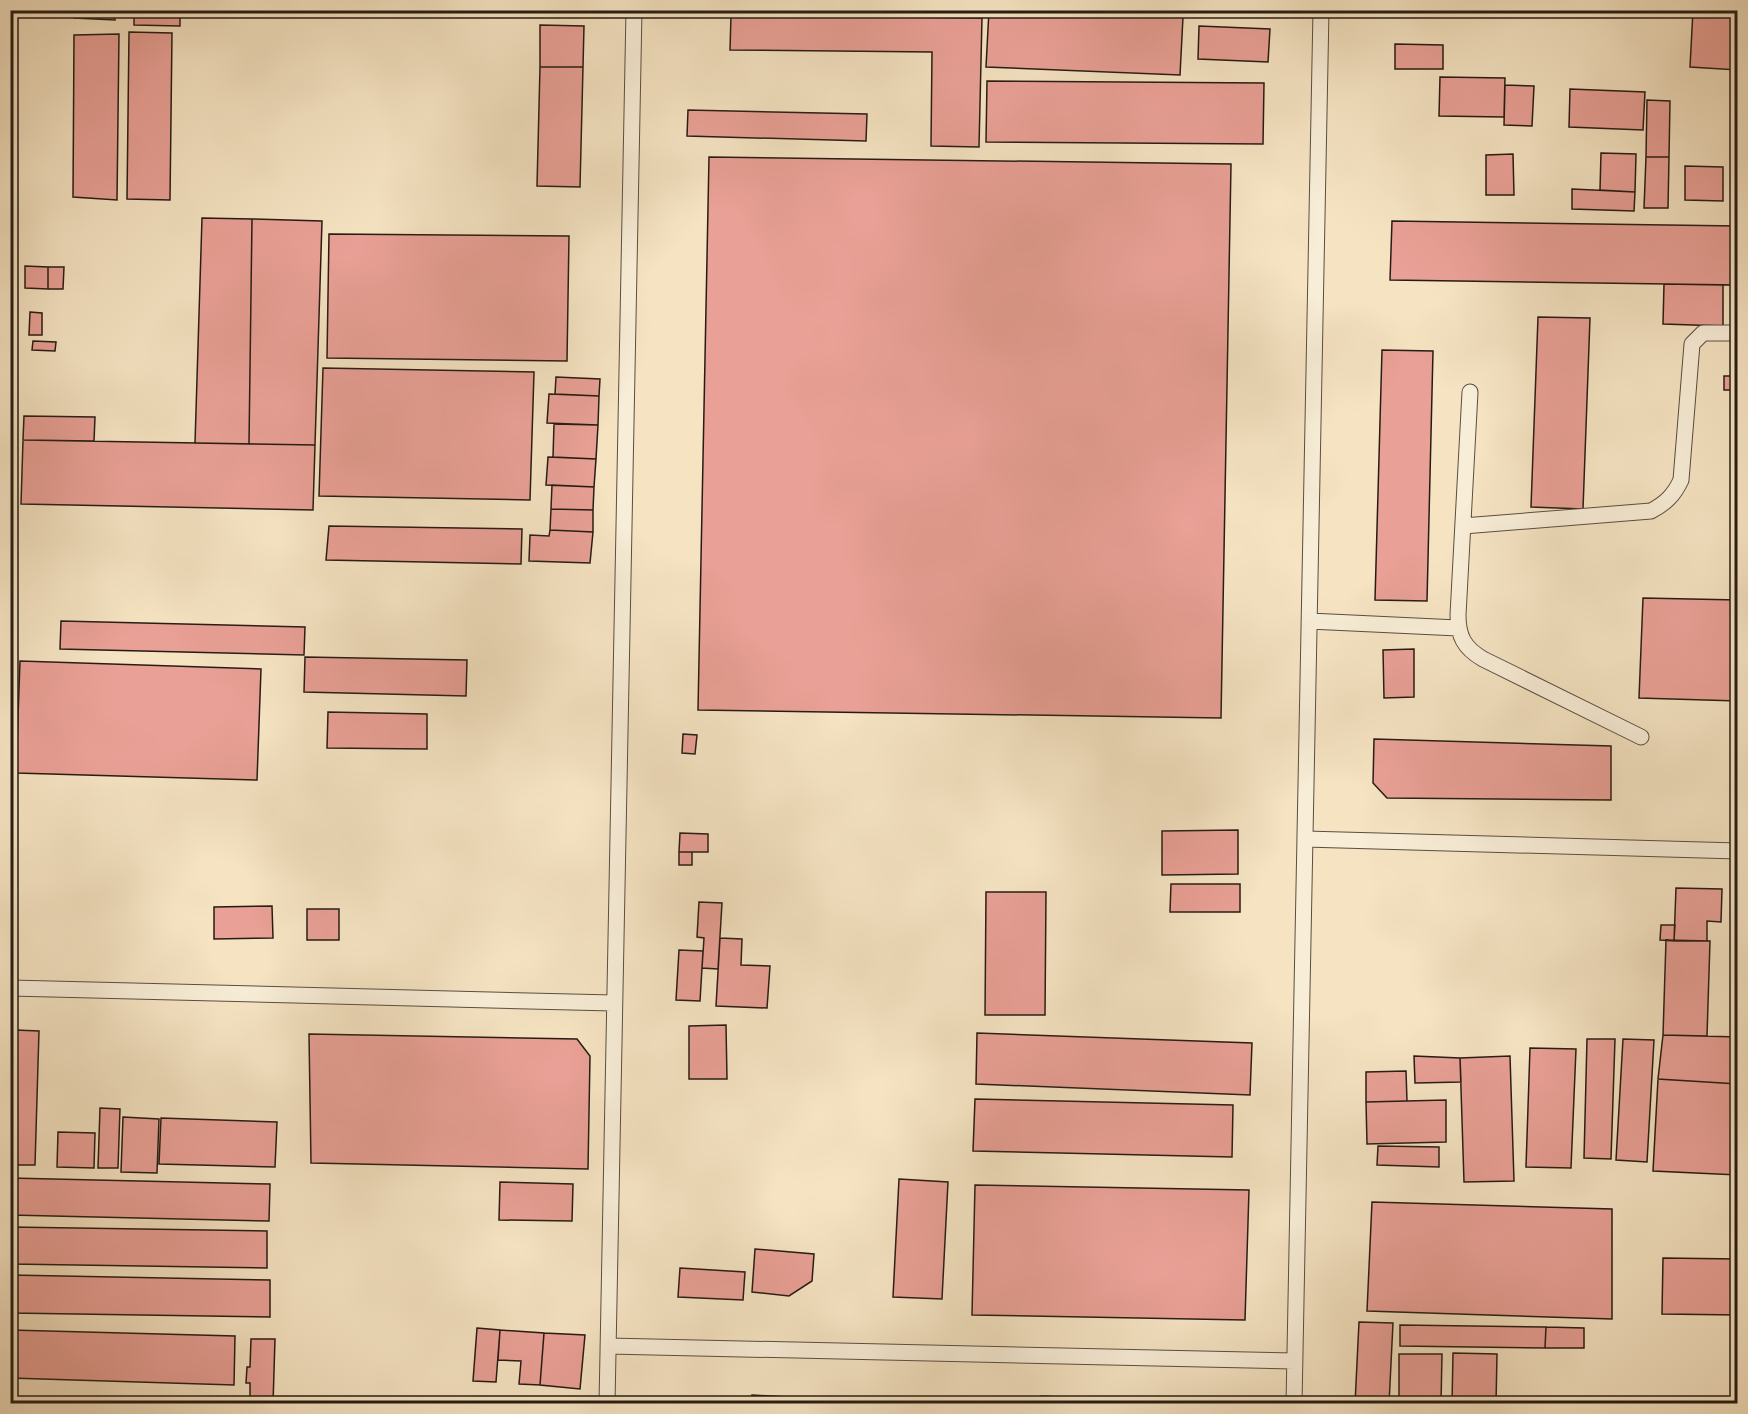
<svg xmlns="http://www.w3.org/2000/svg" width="1748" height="1414" font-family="'EB Garamond',serif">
  <rect width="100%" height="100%" fill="#f5e3c2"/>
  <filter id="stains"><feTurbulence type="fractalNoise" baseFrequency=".00333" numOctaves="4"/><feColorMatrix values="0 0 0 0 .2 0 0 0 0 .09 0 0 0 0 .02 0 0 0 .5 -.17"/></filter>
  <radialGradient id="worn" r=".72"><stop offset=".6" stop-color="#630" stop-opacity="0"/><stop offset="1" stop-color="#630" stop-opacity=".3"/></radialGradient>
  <path fill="#e9a096" stroke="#271c13" stroke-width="1.5" d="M75,10h40v10l-41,-2z
    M134,10h46v16l-46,-1z
    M989,10l194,7 -3,58 -194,-8z
    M1027,10h92v5z
    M1169,10h110v4z
    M1693,10h45v60l-48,-3z
    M731,15l251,3 -3,129 -48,-1 1,-94 -202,-2z
    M540,25l44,1 -1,41h-43z
    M1199,26l71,3 -2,33 -70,-3z
    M129,32l43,1 -2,167 -43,-1z
    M119,34l-2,166 -44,-3 1,-162z
    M1395,44l48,1v24h-48z
    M540,67h43l-3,120 -43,-1z
    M1440,77l65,1 -1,39 -65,-1z
    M987,81l277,2 -1,61 -277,-2z
    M1505,85l29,1 -2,40 -28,-1z
    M1570,89l75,3 -2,38 -74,-3z
    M1647,100l23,1 -1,56h-23z
    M688,110l179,4 -1,27 -179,-5z
    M1601,153l35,1 -1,38 -35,-2z
    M1513,154l1,41h-28v-40z
    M709,157l522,7 -10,554 -523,-8z
    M1646,157h23l-1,51h-24z
    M1685,166l38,1v34l-38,-1z
    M1572,189l63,3 -1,19 -62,-2z
    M202,218l50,1 -3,225 -54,-1z
    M252,219l70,2 -7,224 -66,-1z
    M1392,221l346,5v59l-348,-5z
    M329,234l240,2 -2,125 -240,-3z
    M25,266l23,1v22l-23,-1z
    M48,267h16l-1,22h-15z
    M1664,284l59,1v41l-60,-2z
    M30,312l12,1v22h-13z
    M1538,317l52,1 -7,191 -52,-2z
    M33,341l23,1 -1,9 -23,-1z
    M1382,350l51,1 -6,250 -52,-1z
    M323,368l211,4 -4,128 -211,-4z
    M1724,376h14v14h-14z
    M556,377l44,2 -1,17 -44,-2z
    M549,394l50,2 -1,29 -51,-2z
    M24,416l71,1 -1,24 -71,-1z
    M554,424l44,1 -2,34 -43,-2z
    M23,440l292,5 -2,65 -292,-6z
    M548,457l48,2 -2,28 -48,-2z
    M552,485l42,2 -1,23 -42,-1z
    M551,509l42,1v22l-43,-2z
    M329,526l193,3 -1,35 -195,-4z
    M550,530l43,2 -3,31 -61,-2 1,-26 19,1z
    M1643,598l95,2v101l-99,-3z
    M61,621l244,6 -1,28 -244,-6z
    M1414,649v48l-30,1 -1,-48z
    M305,657l162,3 -1,36 -162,-4z
    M20,661l241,8 -4,111 -241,-7z
    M328,712l99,2v35l-100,-1z
    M683,734l14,1 -2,19 -13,-1z
    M1374,739l237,7v54l-224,-2 -14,-15z
    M1238,830v44l-76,1v-44z
    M680,833l28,1v18h-29z
    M679,852h13v13h-13z
    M1171,884h69v28h-70z
    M1676,888l46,1 -1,33 -14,-1v20h-33z
    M986,892h60l-1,123h-60z
    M699,902l23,1 -4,66 -16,-1 2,-30 -7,-1z
    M272,906l1,32 -59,1v-32z
    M307,909h32v31h-32z
    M1661,925h14l-1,16 -14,-1z
    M720,938l22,1 -1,26 29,1 -3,42 -51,-2z
    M1666,940l44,1 -3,95 -44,-1z
    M679,950l24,1 -3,50 -24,-1z
    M726,1025l1,54h-38v-53z
    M15,1030l24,1 -4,134h-25v-129z
    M977,1033l275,10 -2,52 -274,-11z
    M309,1034l268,5 13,17 -2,113 -277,-6z
    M1663,1035l75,2v47l-80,-5z
    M1587,1039h28l-4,120 -27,-1z
    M1623,1039l31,1 -7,122 -31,-2z
    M1530,1048l46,1 -5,119 -45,-1z
    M1414,1056l46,2 1,24 -46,1z
    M1510,1056l4,125 -50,1 -4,-124z
    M1406,1071l1,30 -41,1v-30z
    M1658,1079l80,5v91l-85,-4z
    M975,1099l258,6 -1,52 -259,-6z
    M1446,1100v42l-79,2 -1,-42z
    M100,1108l20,1 -2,59h-20z
    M123,1117l36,2 -2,54 -36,-1z
    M161,1118l116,4 -2,45 -116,-3z
    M58,1132l37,1 -1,35 -37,-1z
    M1378,1146l61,1v20l-62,-2z
    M10,1178l260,6 -1,37 -259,-6z
    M899,1179l49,3 -6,117 -49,-2z
    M500,1182l73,2 -1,37 -73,-1z
    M975,1185l274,5 -4,130 -273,-5z
    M1372,1202l240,7v110l-245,-8z
    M10,1227l257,4v37l-257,-4z
    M755,1249l59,5 -2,27 -23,15 -37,-4z
    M1663,1258l75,1v56l-76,-1z
    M680,1268l65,4 -2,28 -65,-3z
    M10,1275l260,5v37l-260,-4z
    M1359,1322l34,1 -4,81h-34z
    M1400,1325l146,2 -1,21 -145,-2z
    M1546,1327l38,1v20h-39z
    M477,1328l23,2 -4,52 -23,-1z
    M10,1330l225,6 -1,49 -224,-7z
    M500,1330l44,3 -4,52 -21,-1 2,-23 -23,-1z
    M544,1333l41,2 -5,54 -40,-4z
    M251,1339h24l-2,65h-23v-21h-4l1,-16h3z
    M1453,1353l44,1 -1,50h-44z
    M1399,1354h43l-1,50h-42z
    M752,1395l53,3v6h-53z
    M1041,1396l79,4v4h-79z
    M972,1401h59v3h-59z"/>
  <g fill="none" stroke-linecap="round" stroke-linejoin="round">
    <g stroke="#5a4e3f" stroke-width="17">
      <path id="lane" d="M1470,392l-12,223c0,21 6,33 25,44l158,78
        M1463,526l188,-15c15,-8 23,-16 30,-31l11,-136 11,-11h35
        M1309,621l149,7
        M1305,839l433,12
        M10,988l603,15
        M608,1346l686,15
        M607,1404l27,-1394
        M1294,1404l27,-1394"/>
    </g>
    <use href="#lane" stroke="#f8edd7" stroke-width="15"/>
  </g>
  <rect width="1748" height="1414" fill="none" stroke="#f5e3c2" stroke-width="36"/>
  <rect x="12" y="12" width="1724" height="1390" fill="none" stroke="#271c13" stroke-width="3"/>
  <rect x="18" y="18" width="1712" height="1378" fill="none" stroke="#271c13" stroke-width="1.5"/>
  <rect width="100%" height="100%" filter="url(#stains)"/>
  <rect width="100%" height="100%" fill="url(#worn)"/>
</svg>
